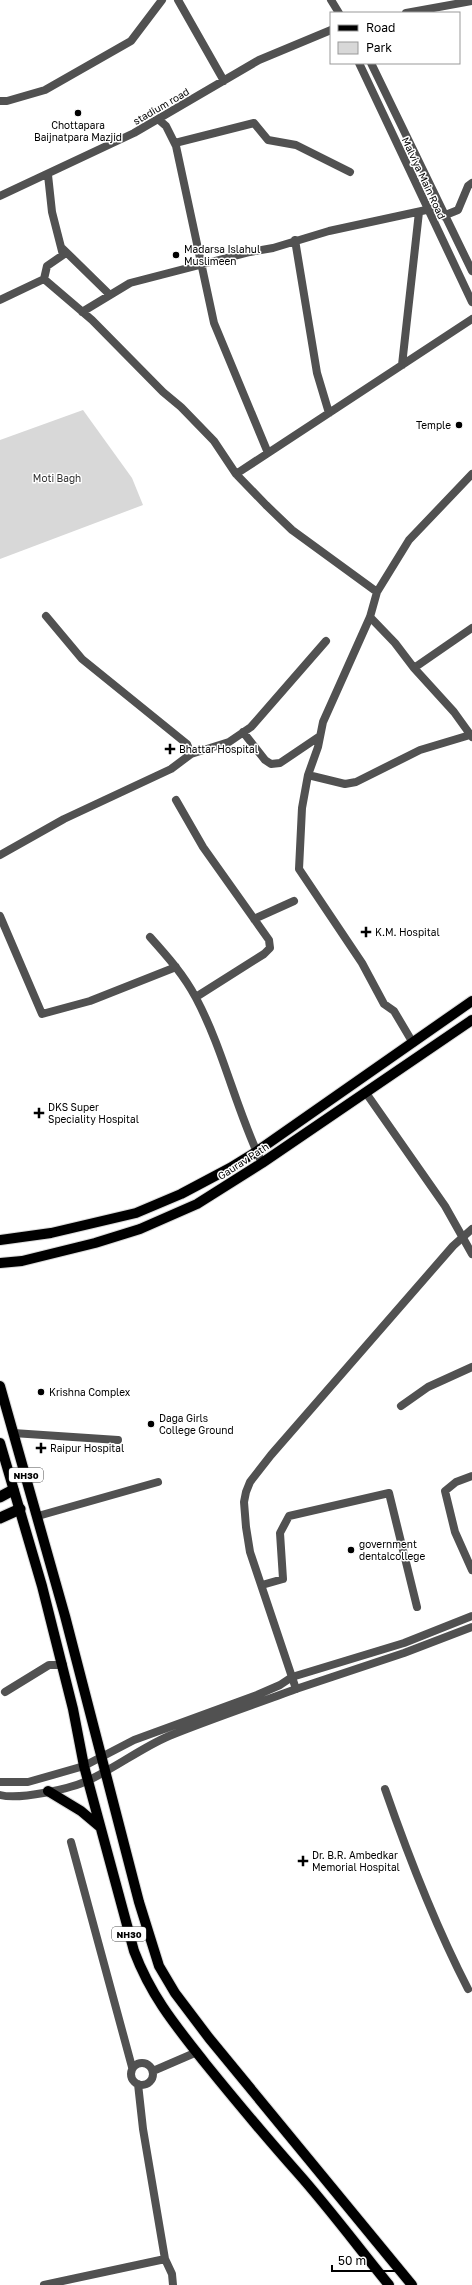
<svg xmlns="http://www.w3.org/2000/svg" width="472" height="2285" font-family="'Golos Text',sans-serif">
  <rect width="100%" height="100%" fill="#fff"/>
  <path fill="#d8d8d8" d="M83,410l49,68 11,27 -143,54v-119z"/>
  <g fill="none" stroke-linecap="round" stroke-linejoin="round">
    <g stroke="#dbdbdb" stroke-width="12">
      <path id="primary" d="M0,1240l51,-7 85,-20 45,-19 49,-26 26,-16 216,-151
        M0,1263l22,-2 73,-18 45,-14 57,-25 65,-41 210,-143
        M0,1386l65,230 74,286 20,64 16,27 34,45 203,247
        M0,1443l42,143 31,123 11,57 50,185c17,45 41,74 71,112 30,37 60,73 92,109 32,36 61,75 92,113
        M48,1791l33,20 19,16"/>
    </g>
    <g stroke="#dbdbdb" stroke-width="13">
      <path id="trunk" d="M0,1497l13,-7
        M0,1518l20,-9"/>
    </g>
    <path stroke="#515151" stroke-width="8" d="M178,0l46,81
      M406,13l66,-12
      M0,101h7l38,-11 86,-49 31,-41
      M158,119l8,7 10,20 38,177 54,130
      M175,143l79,-20 14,17 28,5 54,27
      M0,196l134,-63 125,-73 72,-30
      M443,216l15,-6 10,-24 4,-3
      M295,240l22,133 12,40
      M62,248l47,46
      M44,279l48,41 71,72 18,15 33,34 22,33 30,31 26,25 85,62
      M0,300l44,-21 3,-13 16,-11 -11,-43 -4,-37
      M82,312l48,-29 120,-31 23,-4 56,-17 111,-24
      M402,365l17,-153
      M236,474l236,-155
      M46,616l36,43 105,85 4,10
      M370,617l25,26 19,25 40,44 18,25
      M414,668l58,-40
      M243,732l22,28 6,4 9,-1 40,-27
      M308,775l37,9 11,-2 64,-32 50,-15
      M176,800l27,47 66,93 1,8 -6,6 -68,43
      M0,855l64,-36 107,-50 20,-15 38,-12 22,-15 75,-86
      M0,916l42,98 48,-13 86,-34
      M254,919l40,-18
      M150,937c17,19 34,38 46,61 28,53 40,112 66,165
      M413,1043l-19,-32 -10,-7 -22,-41 -63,-94 3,-61 6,-33 10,-28 5,-25 47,-105 7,-25 32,-52 63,-66
      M366,1093l79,113 27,48
      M401,1406l27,-19 44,-20
      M13,1433l105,7
      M472,1476l-16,6 -11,9 10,41 17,38
      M38,1516l120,-34
      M262,1585l21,-6 -3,-46 9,-17 100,-23 28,114
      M292,1677l112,-34 68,-27
      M296,1689l108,-36 68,-26
      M5,1692l44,-27h14
      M385,1789c24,69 50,136 83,200
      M71,1842l61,225
      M131 2074a11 11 0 1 1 22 0a11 11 0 1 1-22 0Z
      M153,2071l44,-19
      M138,2084l5,45 22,130 7,15 1,11
      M44,2285l121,-26"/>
    <path stroke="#515151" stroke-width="8" d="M331,0l8,13
      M359,63l113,239
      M371,63l101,208
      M0,1782h28l56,-16 50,-26 123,-45 23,-10 12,-8
      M0,1795c19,5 71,-6 89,-15 28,-13 52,-32 80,-44 42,-17 84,-31 127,-47l-46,-137 -4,-25 -2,-25 2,-10 4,-10 21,-27 182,-209 19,-17"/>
    <use href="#primary" stroke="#000" stroke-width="10"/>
    <use href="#trunk" stroke="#000" stroke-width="11"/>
  </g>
  <g fill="#000" stroke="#fff" stroke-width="1.5">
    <circle cx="78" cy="113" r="4"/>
    <circle cx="176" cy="255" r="4"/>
    <circle cx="459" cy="425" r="4"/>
    <path d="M168 743h4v4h4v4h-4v4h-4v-4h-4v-4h4z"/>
    <path d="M364 926h4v4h4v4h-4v4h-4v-4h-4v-4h4z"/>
    <path d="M37 1107h4v4h4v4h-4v4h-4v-4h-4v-4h4z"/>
    <circle cx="41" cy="1392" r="4"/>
    <circle cx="151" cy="1424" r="4"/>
    <path d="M39 1442h4v4h4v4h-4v4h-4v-4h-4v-4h4z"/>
    <circle cx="351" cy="1550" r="4"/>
    <path d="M301 1855h4v4h4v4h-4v4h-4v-4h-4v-4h4z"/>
  </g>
  <g text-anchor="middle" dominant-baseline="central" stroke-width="3" stroke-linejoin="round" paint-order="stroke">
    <g fill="#fff" stroke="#4c4c4c" stroke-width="1">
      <rect x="9" y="1468" width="34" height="14" rx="3"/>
      <rect x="112" y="1927" width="34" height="14" rx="3"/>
    </g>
    <g font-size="9" font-weight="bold" fill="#000">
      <text x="26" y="1475">NH30</text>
      <text x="129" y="1934">NH30</text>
    </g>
    <g font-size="10" fill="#000" stroke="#fff">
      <text transform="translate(161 106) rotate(-30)">stadium road</text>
      <text transform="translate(424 178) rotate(65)">Malviya Main Road</text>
      <text transform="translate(243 1161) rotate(-33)">Gaurav Path</text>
    </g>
    <g font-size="10" fill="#000" stroke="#fff" text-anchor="start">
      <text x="78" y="125" text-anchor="middle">Chottapara<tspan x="78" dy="12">Baijnatpara Mazjid</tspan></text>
      <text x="184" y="249">Madarsa Islahul<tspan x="184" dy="12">Muslimeen</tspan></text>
      <text x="451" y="425" text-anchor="end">Temple</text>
      <text x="179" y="749">Bhattar Hospital</text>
      <text x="375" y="932">K.M. Hospital</text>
      <text x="48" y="1107">DKS Super<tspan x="48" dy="12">Speciality Hospital</tspan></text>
      <text x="49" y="1392">Krishna Complex</text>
      <text x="159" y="1418">Daga Girls<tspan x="159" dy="12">College Ground</tspan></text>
      <text x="50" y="1448">Raipur Hospital</text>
      <text x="359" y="1544">government<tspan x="359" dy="12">dentalcollege</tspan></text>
      <text x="312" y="1855">Dr. B.R. Ambedkar<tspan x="312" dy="12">Memorial Hospital</tspan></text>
    </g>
    <g font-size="10" fill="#2f2f2f" stroke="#fff">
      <text x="57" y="478">Moti Bagh</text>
    </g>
  </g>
  <rect x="330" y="12" width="130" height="52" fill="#ffffff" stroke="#999999"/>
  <rect x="338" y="25" width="20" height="6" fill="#000000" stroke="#999999"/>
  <text x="366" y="32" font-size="12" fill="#000000">Road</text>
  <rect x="338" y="42" width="20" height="12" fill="#d8d8d8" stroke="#999999"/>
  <text x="366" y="52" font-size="12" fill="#000000">Park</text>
  <path d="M332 2265v6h66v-6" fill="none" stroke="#000000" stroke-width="2"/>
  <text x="338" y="2265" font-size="12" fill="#000000" stroke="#ffffff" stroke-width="3" paint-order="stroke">50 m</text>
</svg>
